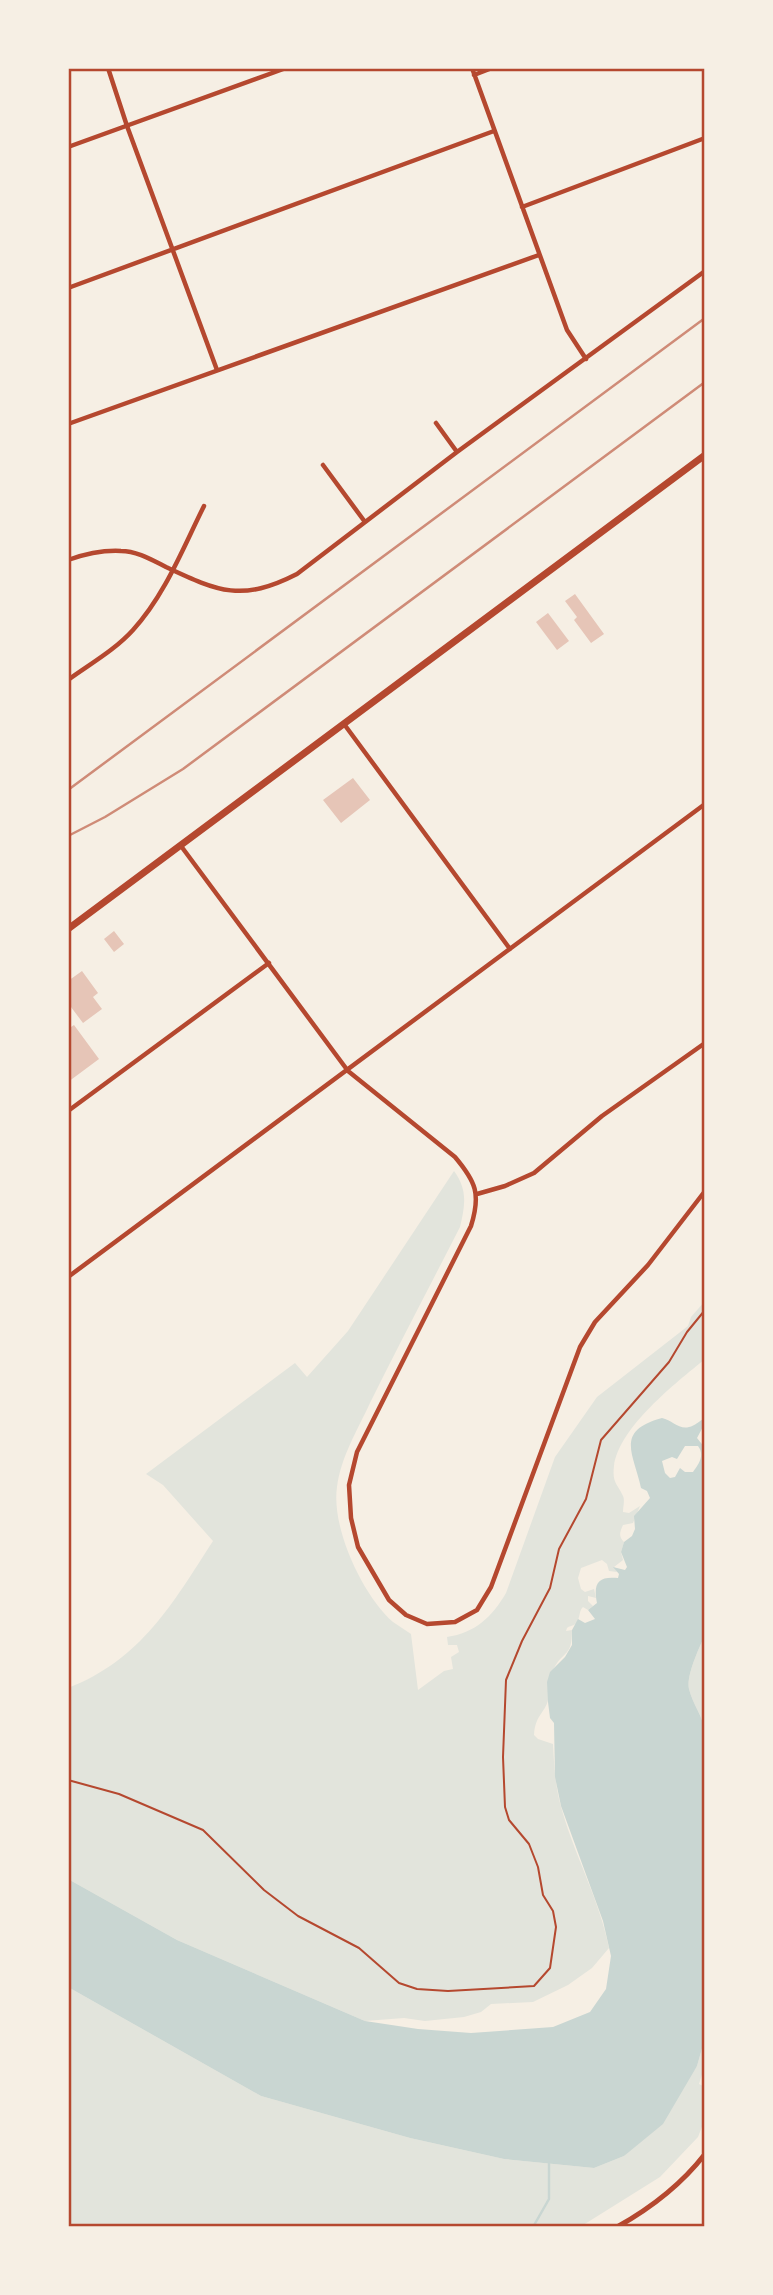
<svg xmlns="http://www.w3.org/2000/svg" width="773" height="2295" font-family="'PT Sans Narrow',sans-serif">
  <rect width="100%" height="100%" fill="#f6efe4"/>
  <path fill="#e2e4dc" d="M454,1171c14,19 11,35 6,56 -30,59 -61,117 -90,176 -13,28 -29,54 -33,84 -6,41 26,109 56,135 6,4 12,8 18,12l7,56 26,-19 9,-2 -2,-12 8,-5 -2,-7h-9l-1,-8c28,-4 45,-20 59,-44l49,-136 42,-60 91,-71 3,-9 14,-16v58c-29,24 -86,68 -91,107 -2,17 3,17 9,30 2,4 0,11 0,16l6,1 11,-7 -7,17 -10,2c-3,7 -5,11 1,17l-3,10 2,8 -9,7 3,5 -8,-1 -2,-7 -5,-4 -21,8 -3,10 3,11 4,3 9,-3 2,9 -8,-2v5l5,5 -5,4 -5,-3c-5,4 -2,14 -9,18 -2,1 -5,1 -7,3l-1,3 6,-1c0,27 -8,20 -18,38 -8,14 -4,19 -6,32 -3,13 -13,15 -14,35l4,4 15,5c1,20 2,39 7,59 13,50 39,95 49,145l-17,20 -24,17 -35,17 -42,2 -10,8 -17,5 -39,4 -21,-3 -39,3 -188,-81 -109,-61v-191c73,-28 105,-85 145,-147l-50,-56 -17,-11 149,-111 12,14 41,-46z
    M705,1635v97c-2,-16 -12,-27 -16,-43 -3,-13 10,-41 16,-54z
    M68,1987l193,109 149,42 94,21 90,9 30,-12 73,-90 8,-28v27l-6,19 6,3v32l-7,18 -38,40 -80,50h-512z"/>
  <path fill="#c9d6d2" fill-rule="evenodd" d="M662,1418c10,2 17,12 27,9 6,-1 10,-6 16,-9v5l-8,15 8,10v187c-6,13 -19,41 -16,54 4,16 14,27 16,43v306l-8,28 -34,58 -39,32 -30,12 -90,-9 -94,-21 -149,-42 -193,-109v-108l109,61 188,81 53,8 53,4 82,-6 37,-15 16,-23 5,-33 -8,-35 -42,-115 -6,-29 -1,-54 -4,-5 -2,-16 -1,-20 3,-10 15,-15 7,-12v-15l6,-11 7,4 10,-4 -7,-9 9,-7c-4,-20 1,-27 21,-25l1,-4 -6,-7 12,3 2,-3 -6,-15 3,-10 8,-6 3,-7 -1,-13 16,-18 -3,-7 -6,-3c-7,-34 -27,-57 21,-70zM685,1446h13c7,9 1,18 -5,26h-8l-5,-4 -5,9 -5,1 -5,-5 -3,-12 10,-4 5,2z"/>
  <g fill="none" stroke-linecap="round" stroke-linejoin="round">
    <path stroke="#c9d6d2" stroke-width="2.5" d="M533,2227l16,-28v-36"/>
  </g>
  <path fill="#e6c5b7" d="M575,594l29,40 -13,9 -17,-23 3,-3 -12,-16z
    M548,613l21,28 -12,9 -21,-28z
    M353,778l17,22 -29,23 -18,-23z
    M114,931l10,13 -10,8 -10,-13z
    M82,971l16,22 -5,4 9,12 -19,14 -15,-20v-22z
    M74,1025l25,34 -31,23v-53z"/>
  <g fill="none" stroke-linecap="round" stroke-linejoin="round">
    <path stroke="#b5482f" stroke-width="2" d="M68,1780l51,14 84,36 61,60 34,26 61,32 40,35 18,6 31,2 86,-5 16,-18 6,-41 -3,-16 -10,-16 -5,-28 -9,-23 -20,-24 -4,-13 -2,-50 3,-77 16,-39 28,-53 9,-39 27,-50 15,-59 68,-78 18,-30 18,-22"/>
    <path stroke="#b5482f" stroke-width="4.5" d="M108,68l19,58 90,244
      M472,68l95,262 19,29
      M474,75l18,-7
      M68,147l218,-79
      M522,207l183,-69
      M68,288l426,-157
      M436,423l21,29
      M68,424l471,-169
      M323,465l42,57
      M68,560c17,-6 35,-10 53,-9 16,0 31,9 45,16 53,25 76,35 131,7l160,-122 248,-181
      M68,680c22,-16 47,-30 65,-50 32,-35 50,-82 71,-124
      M344,724l166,225
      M181,846l167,225 107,86c21,25 26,37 16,69l-114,226 -8,33 2,33 7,29 31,53 17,15 21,9 28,-2 22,-12 14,-23 89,-240 15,-25 53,-57 57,-74
      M68,1111l201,-148
      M477,1194l28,-8 29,-13 68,-57 103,-73
      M68,1277l637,-473"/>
    <path stroke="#b5482f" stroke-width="5" d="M617,2227c34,-19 64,-42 88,-73"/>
    <path stroke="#b5482f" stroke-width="7" d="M68,929l637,-474"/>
    <path stroke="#cf8b77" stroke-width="2.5" d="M68,790l637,-472
      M68,836l37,-19 78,-48 522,-387"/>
  </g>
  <rect width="773" height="2295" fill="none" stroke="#f6efe4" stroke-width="140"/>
  <rect x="70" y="70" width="633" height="2155" fill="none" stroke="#b5482f" stroke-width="2.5"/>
</svg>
